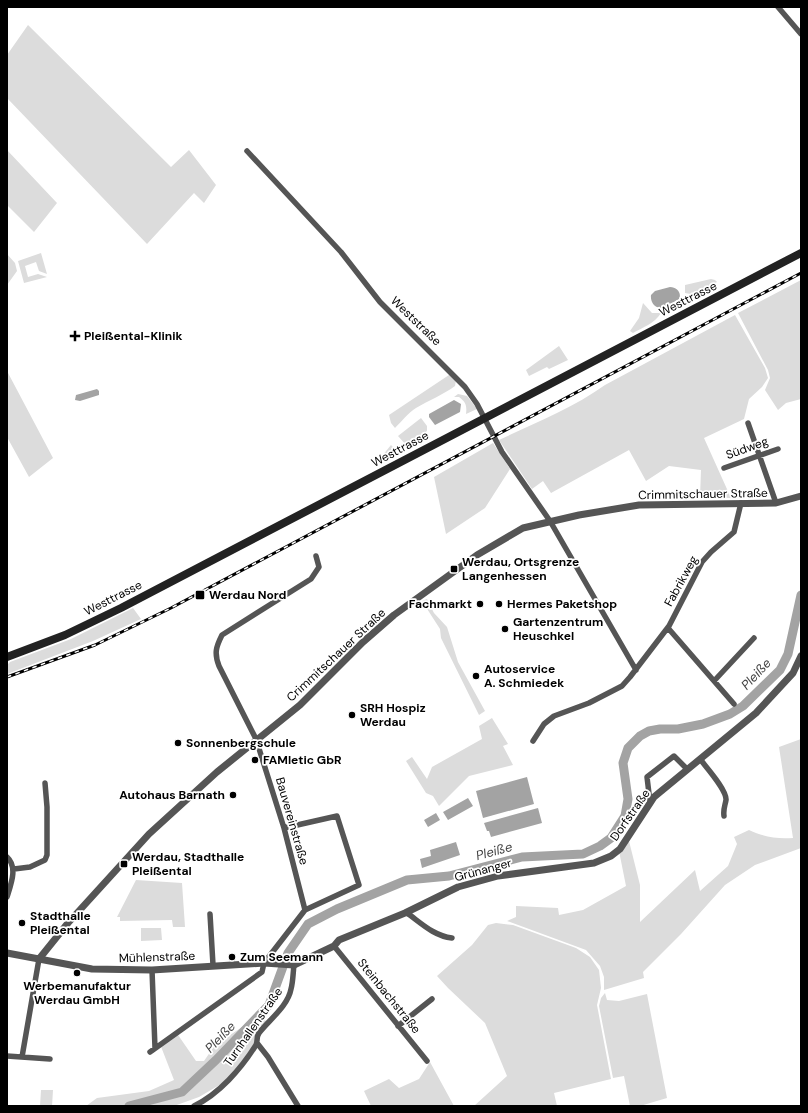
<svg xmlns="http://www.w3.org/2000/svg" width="808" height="1113" font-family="'DM Sans',sans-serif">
  <rect width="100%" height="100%" fill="#fff"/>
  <path fill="#dcdcdc" d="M28,25l143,142 18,-17 27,35 -12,18 -10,-10 -47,51 -140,-146v-43z
    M7,150l50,53 -23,29 -27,-27z
    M41,253l6,21 -8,-3 -3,-9 -11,4 3,11 10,-3 9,3 -23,6 -6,-22z
    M7,254l8,9 2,8 -10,14z
    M711,279l4,1 2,2 -26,12 -6,-1v-8z
    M801,280v119l-15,4 -8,7 -13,-20 5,-12 -2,-8 -30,-57z
    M643,303l9,10h9c-6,10 -19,15 -28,20l-3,-2 9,-13z
    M735,315l30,53 3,10 -6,9 -13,12 -5,20 -40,19 27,60 -31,-1 1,-27 -32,-4 -23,15 -17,-31 -78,43 -8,-12 -11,8 -33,-49c36,-17 74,-32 106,-55z
    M559,346l9,14 -19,9 -2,-2 -18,9 -3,-6z
    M7,371l46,87 -24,19 -22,-40z
    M452,373l4,7 -1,6c-12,9 -26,14 -39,22 -8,5 -14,13 -21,20l-4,-5 -2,-8z
    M458,394l9,2 10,13 -11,5c1,-8 0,-12 -7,-17h-5z
    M421,418l6,8v5l-21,14 -8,-9z
    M493,443l17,26 -25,39 -39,26 -12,-57z
    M391,445l6,7 -19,12v-3z
    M427,599l7,14 13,14 11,35 27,49 -6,4 -38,-77 -1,-9 -18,-28z
    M133,608l8,11 -48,22 -86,33v-9l3,-3 61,-23z
    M492,718l16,26 -5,2 10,19 -44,11 -30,30 -6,-10 -7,-3 -20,-32 6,-4 15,22 5,-12 50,-28 -3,-13z
    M801,739v109l-46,17 -30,20 -44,49 -38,38 1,6 -40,12v-13l-4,-11 -14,-16 -79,-29 9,-4v-11l42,2 1,7 24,-5 43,-24 -7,-35 9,-14 12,48v37l55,-52 5,21 28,-25 9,-22 -3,-7 15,-7c15,7 27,9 44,8l-14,-91z
    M136,880l46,3 3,44h-12l-1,-7 -52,1v-4h-3z
    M496,923l17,2 63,23 14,9 9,13 2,18 -4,17 14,74 -57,14 3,13h-88h5l33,-30 -22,-53 -37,-35 -11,-12 35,-31 16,-20z
    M141,928h20l1,12 -21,1z
    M605,993l2,7 12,1 28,-7 20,104 -27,8h-10l-6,-30 -11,2 -14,-72 2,-8z
    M260,1015l8,8 -11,12v8l-29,37 -29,17 -25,9h-88l11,-8 52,-7 25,-11 -14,-36 16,-12 20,29h8l11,-16z
    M430,1062l24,44h-83l-7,-15 25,-12 10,9 20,-9z
    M41,1090h12l-1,16h-12z"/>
  <path fill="#a3a3a3" d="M670,287c7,0 12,6 9,12l-16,9c-7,1 -13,-5 -12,-13l4,-4z
    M97,389l2,2v4l-19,6 -5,-1 1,-5z
    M454,400l7,4 -1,8 -25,13 -6,-8v-3z
    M527,777l7,27 -51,14 -7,-27z
    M468,798l5,8 -25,14 -5,-8z
    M538,808l4,15 -51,14 -2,-6h-2l-3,-8z
    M436,813l4,7 -12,7 -4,-7z
    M456,842l4,13 -38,13 -2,-9 11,-3 -1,-6z"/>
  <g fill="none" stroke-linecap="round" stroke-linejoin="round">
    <path stroke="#a3a3a3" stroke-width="9" d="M129,1106l53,-14 34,-32 53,-55 19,-52 20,-29 29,-15 70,-29 42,-4 73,-19 61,-3 17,-8 11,-8 14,-22 3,-17 -5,-36 5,-15 12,-12 9,-5 11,-2h18l25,-5 27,-10 13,-8 37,-36 8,-16 13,-59"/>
    <path stroke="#555" stroke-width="5.5" d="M778,7l23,27
      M247,151l94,101 39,50 85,85 12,17 25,48 48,69 86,149
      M748,423l28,80
      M724,468l54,-19
      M668,628l66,76
      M714,681l40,-43
      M533,741l11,-17 10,-8 35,-13 33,-17 8,-9 39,-51 33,-64 9,-10 23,-20 7,-29
      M700,759c6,8 27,31 26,41 -1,6 -3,9 -2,16
      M650,802l-3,-25 27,-21 13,13
      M7,857c11,10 4,27 0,40
      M14,869l16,-2 15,-7 2,-5v-48l-2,-24
      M305,910l-21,-82 -28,-89 -37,-73c-5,-13 -3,-19 3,-31l89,-56 8,-12 -3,-11
      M407,913c14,10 27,23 45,25
      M210,914l3,51
      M334,946l93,115
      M152,970l3,78
      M398,1026l34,-27
      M257,1043l11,14 30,49
      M150,1052l112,-80 2,-9 41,-53 54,-25 -22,-69 -53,12
      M7,1056l43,3
      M22,1057l17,-98
      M194,1106c25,-12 47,-37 62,-61 2,-4 0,-8 3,-12 10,-13 29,-27 32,-44 2,-7 2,-16 3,-24"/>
    <path stroke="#555" stroke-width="7" d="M7,953l32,6 29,-36 81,-89 68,-62 83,-67 63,-63 31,-27 83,-60 46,-27 56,-13 60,-10 137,-2 25,-7
      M39,959l53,10 60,1 112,-7 30,2 40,-19 5,-6 66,-27 53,-26 40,-11 96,-13 17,-7 9,-7 34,-52 102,-84 37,-40 8,-17"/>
    <path stroke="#222" stroke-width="8" d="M7,657l58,-22 56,-27 680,-355"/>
    <g stroke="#000" stroke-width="3">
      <path id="rail" d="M7,677l88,-32 76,-37 630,-335"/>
    </g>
    <use href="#rail" stroke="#fff" stroke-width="1.5" stroke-dasharray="4.5" stroke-linecap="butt"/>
  </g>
  <g fill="#000" stroke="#fff" stroke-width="1.5">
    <path d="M73 330h4v4h4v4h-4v4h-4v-4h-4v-4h4z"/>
    <rect x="450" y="565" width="8" height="8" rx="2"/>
    <rect x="195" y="590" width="10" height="10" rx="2"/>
    <circle cx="480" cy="604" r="4"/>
    <circle cx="499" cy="604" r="4"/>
    <circle cx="505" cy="629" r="4"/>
    <circle cx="476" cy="676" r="4"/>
    <circle cx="352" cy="715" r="4"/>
    <circle cx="178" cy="743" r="4"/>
    <circle cx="255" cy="760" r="4"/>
    <circle cx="233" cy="795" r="4"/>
    <rect x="120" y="860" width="8" height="8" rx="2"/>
    <circle cx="22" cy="923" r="4"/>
    <circle cx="232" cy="957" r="4"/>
    <circle cx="77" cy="973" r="4"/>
  </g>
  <g text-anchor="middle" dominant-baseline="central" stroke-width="3.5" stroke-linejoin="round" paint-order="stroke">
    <g font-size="12" fill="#000" stroke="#fff">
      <text transform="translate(688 299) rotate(-27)">Westtrasse</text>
      <text transform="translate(416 321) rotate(44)">Weststraße</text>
      <text transform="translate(747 448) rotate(-20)">Südweg</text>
      <text transform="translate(400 449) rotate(-28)">Westtrasse</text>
      <text transform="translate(703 494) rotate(-1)">Crimmitschauer Straße</text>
      <text transform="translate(681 581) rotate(-61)">Fabrikweg</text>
      <text transform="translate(113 598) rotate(-27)">Westtrasse</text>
      <text transform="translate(336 655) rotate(-43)">Crimmitschauer Straße</text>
      <text transform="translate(630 815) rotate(-55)">Dorfstraße</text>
      <text transform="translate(292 821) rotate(74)">Bauvereinstraße</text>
      <text transform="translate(483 870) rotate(-15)">Grünanger</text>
      <text transform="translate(157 957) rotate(-2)">Mühlenstraße</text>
      <text transform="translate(389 996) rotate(51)">Steinbachstraße</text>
      <text transform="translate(253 1027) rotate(-55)">Turnhallenstraße</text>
    </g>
    <g font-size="12" font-weight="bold" fill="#000" stroke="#fff" text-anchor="start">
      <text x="84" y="336">Pleißental-Klinik</text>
      <text x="462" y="562">Werdau, Ortsgrenze<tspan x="462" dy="14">Langenhessen</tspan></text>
      <text x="209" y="595">Werdau Nord</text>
      <text x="472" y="604" text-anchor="end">Fachmarkt</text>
      <text x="507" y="604">Hermes Paketshop</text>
      <text x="513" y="622">Gartenzentrum<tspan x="513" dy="14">Heuschkel</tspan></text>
      <text x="484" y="669">Autoservice<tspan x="484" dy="14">A. Schmiedek</tspan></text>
      <text x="360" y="708">SRH Hospiz<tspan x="360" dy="14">Werdau</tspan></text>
      <text x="186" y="743">Sonnenbergschule</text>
      <text x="263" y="760">FAMletic GbR</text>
      <text x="225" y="795" text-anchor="end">Autohaus Barnath</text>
      <text x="132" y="857">Werdau, Stadthalle<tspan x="132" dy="14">Pleißental</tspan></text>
      <text x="30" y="916">Stadthalle<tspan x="30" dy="14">Pleißental</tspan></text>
      <text x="240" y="957">Zum Seemann</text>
      <text x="77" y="986" text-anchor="middle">Werbemanufaktur<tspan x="77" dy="14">Werdau GmbH</tspan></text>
    </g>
    <g font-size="13" font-style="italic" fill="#444" stroke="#fff">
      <text transform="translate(756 674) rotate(-47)">Pleiße</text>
      <text transform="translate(494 851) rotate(-15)">Pleiße</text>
      <text transform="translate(220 1037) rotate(-46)">Pleiße</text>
    </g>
  </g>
  <rect width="808" height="1113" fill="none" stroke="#000000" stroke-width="16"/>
</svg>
